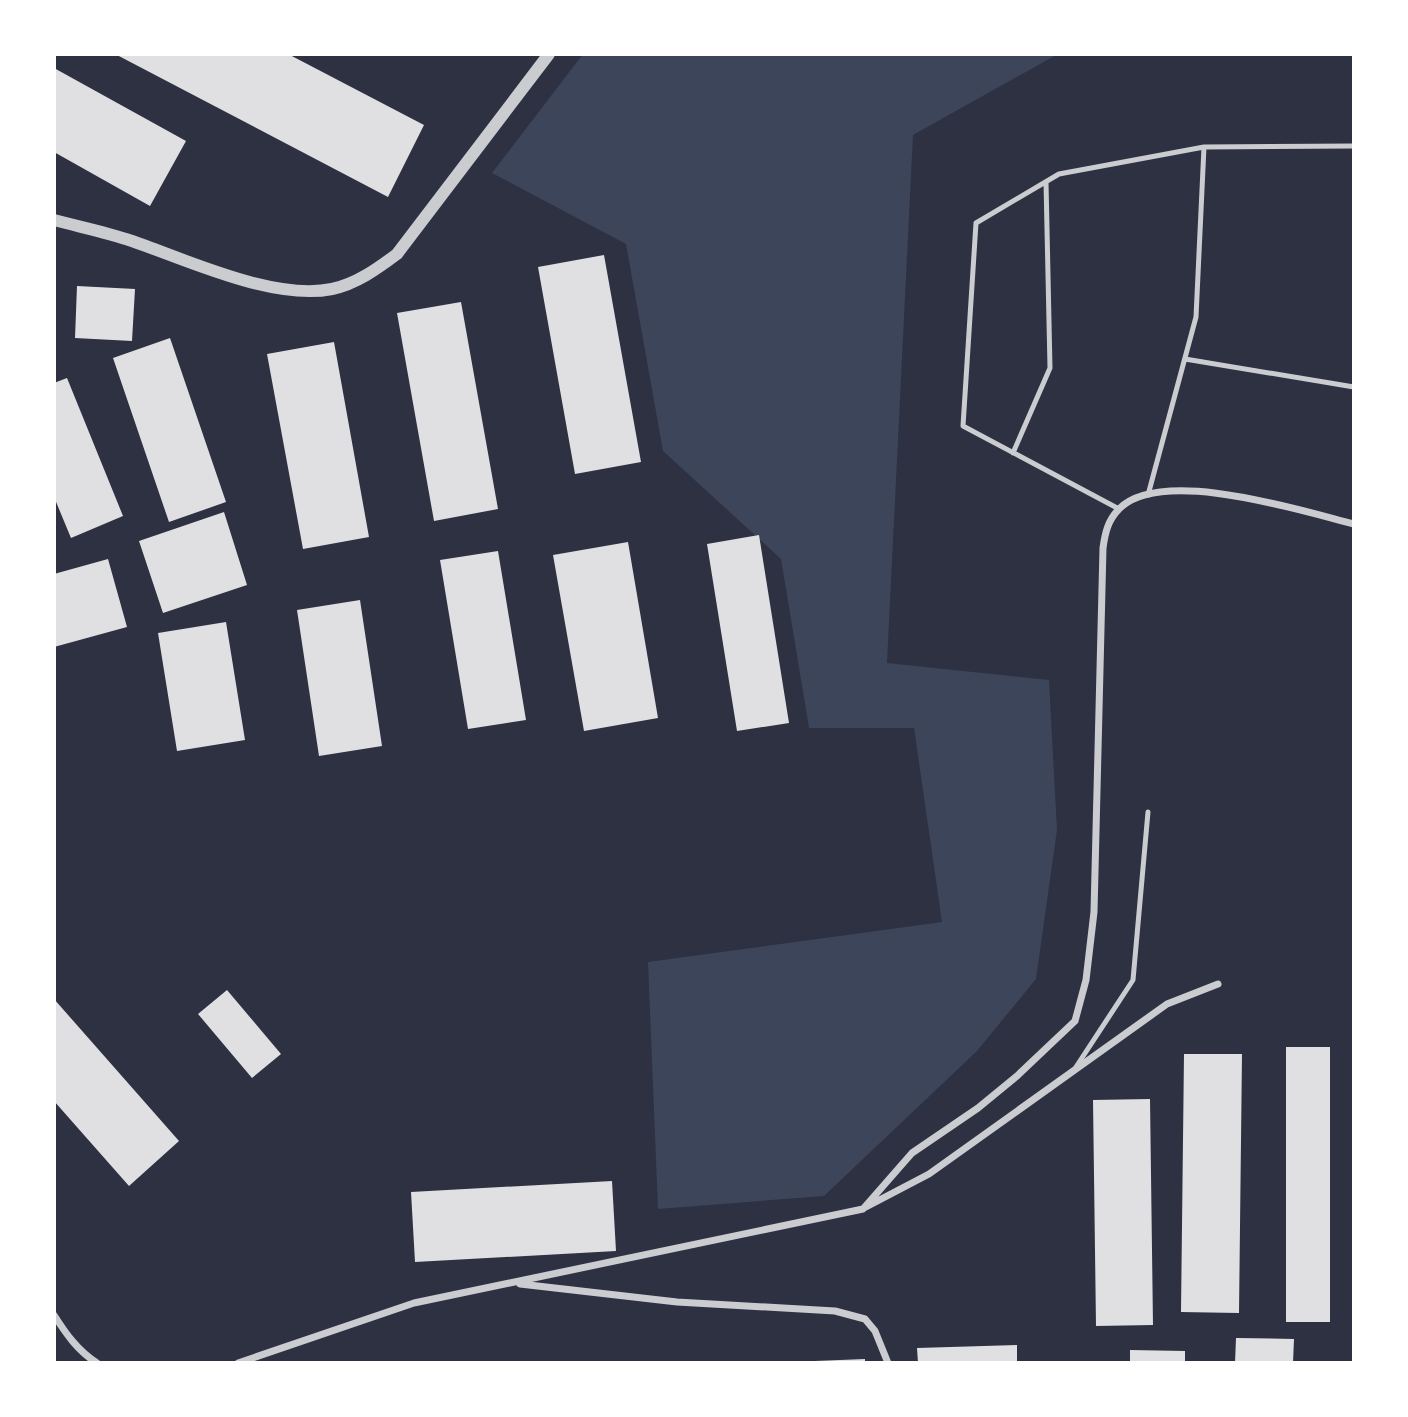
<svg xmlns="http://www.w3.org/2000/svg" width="1408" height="1417" font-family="'Titillium Web',sans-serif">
  <rect width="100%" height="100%" fill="#2d3142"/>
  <path fill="#3c4559" d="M583,54h475l-145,81 -26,528 162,17 8,150 -21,149 -59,72 -153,145 -166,13 -10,-247 294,-40 -28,-194h-105l-28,-169 -118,-108 -37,-207 -134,-71z"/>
  <path fill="#e0e0e3" d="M115,54h173l136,71 -36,72z
    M54,68l132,73 -36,65 -96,-54z
    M604,255l37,207 -66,12 -37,-207z
    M77,286l58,3 -3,52 -57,-3z
    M461,302l37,207 -64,12 -37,-208z
    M170,338l56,164 -57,20 -56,-164z
    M334,342l35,195 -66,12 -36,-195z
    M67,378l56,138 -52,22 -17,-41v-114z
    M224,512l23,73 -84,28 -24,-72z
    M759,535l30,188 -52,8 -30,-187z
    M628,542l30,176 -74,13 -31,-176z
    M498,551l28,169 -58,9 -28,-169z
    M108,559l19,68 -73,20v-73z
    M360,600l22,146 -63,10 -22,-146z
    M226,622l19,118 -68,11 -19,-118z
    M227,990l54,64 -29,24 -54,-64z
    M54,999l125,142 -50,45 -75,-85z
    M1286,1047h44v275h-44z
    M1184,1054h58l-3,259 -58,-1z
    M1150,1099l3,226 -57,1 -3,-226z
    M612,1181l4,70 -201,11 -4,-70z
    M1236,1338l58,1 -1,24h-58z
    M1017,1345v18h-99l-1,-15z
    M1130,1350l55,1v12h-55z
    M865,1359v4h-50v-2z"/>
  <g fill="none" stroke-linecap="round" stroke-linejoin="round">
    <path stroke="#caccd0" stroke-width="5" d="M1185,359l169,28
      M1013,453l37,-85 -4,-186
      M1148,495l48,-178 8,-170
      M1119,509l-156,-83 13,-203 83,-49 145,-27 150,-1
      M1076,1067l57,-87 15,-168"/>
    <path stroke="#caccd0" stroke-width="7" d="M866,1207l63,-33 238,-170 51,-20
      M520,1284l157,18 158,9 30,8 10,12 13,32
      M54,1315c12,19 24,36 43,48
      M238,1363l176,-60 449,-94 49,-56 66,-45 39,-32 58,-55 11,-41 8,-68 9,-364c2,-15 5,-28 16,-39 42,-43 183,2 235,15"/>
    <path stroke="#caccd0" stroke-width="12" d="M54,220c26,7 52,12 78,21 55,19 142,60 200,48 24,-5 45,-20 65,-35l152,-200"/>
  </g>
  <rect width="1408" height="1417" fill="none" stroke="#ffffff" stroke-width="112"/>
</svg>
